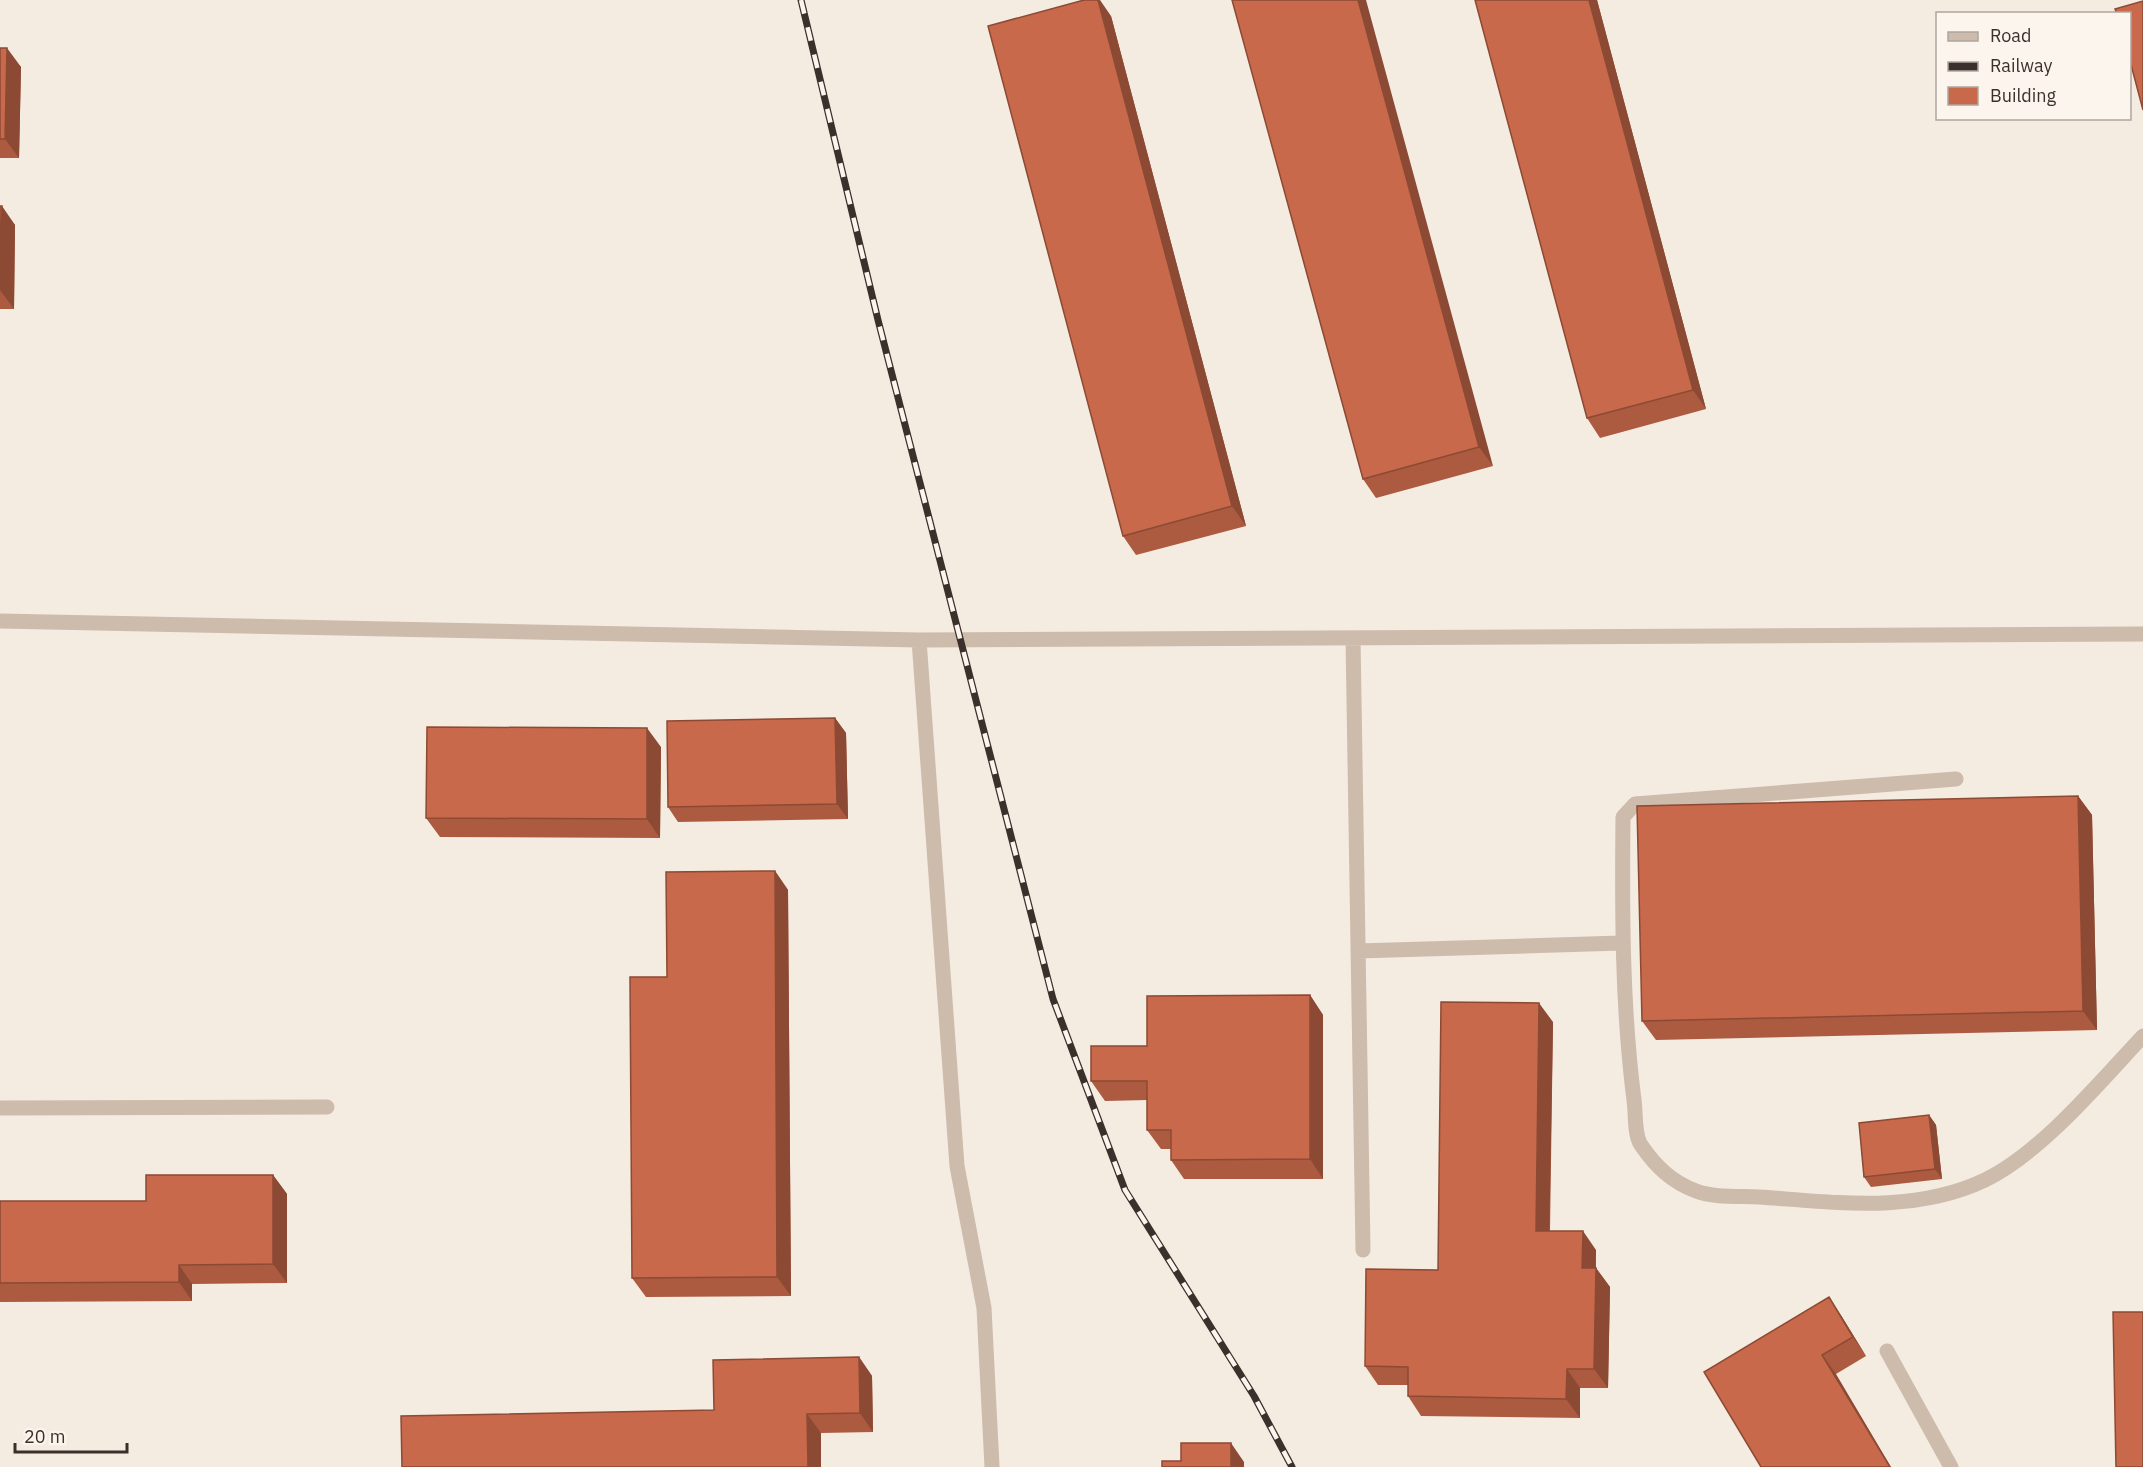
<svg xmlns="http://www.w3.org/2000/svg" width="2143" height="1467" font-family="'IBM Plex Sans',sans-serif">
  <rect width="100%" height="100%" fill="#f4ebe1"/>
  <g fill="none" stroke-linecap="round" stroke-linejoin="round">
    <path stroke="#cdbbac" stroke-width="15" d="M0,621l919,19 1224,-6
      M1353,638l10,612
      M919,640l38,526 27,142 8,159
      M1956,779l-321,25 -12,13c-1,95 -1,189 11,283 2,13 0,35 7,45 15,22 31,37 55,46 18,7 44,5 63,6 75,5 155,17 226,-17 56,-27 115,-98 158,-144
      M1358,951l263,-8
      M0,1108l327,-1
      M1887,1351l64,116"/>
    <g stroke="#3b302b" stroke-width="7">
      <path id="rail" d="M801,0l77,320 175,679 72,191 129,206 38,71"/>
    </g>
    <use href="#rail" stroke="#fbf5ee" stroke-width="4.5" stroke-dasharray="14" stroke-linecap="butt"/>
  </g>
  <path fill="#ac5a40" d="M1232,0l261,466 -117,32 -13,-19z
    M1475,0h122l109,409 -106,29 -13,-20z
    M1111,16l135,510 -110,29 -13,-19z
    M0,48l21,19 -2,91h-19z
    M0,206l15,19 -1,84h-14z
    M835,718l11,15 2,86 -170,3 -10,-15z
    M661,747l-1,91 -220,-1 -14,-19z
    M2078,796l14,19 5,215 -441,10 -14,-19z
    M775,871l13,19 3,406 -145,1 -14,-19 35,-301z
    M1310,995l13,20v164h-139l-13,-19v-11h-10l-14,-19v-30l-42,1 -14,-20 56,-35z
    M1553,1022l-3,209 46,19v18l14,19 -2,101h-28v30l-159,-2 -13,-20v-11h-30l-13,-19 73,-96z
    M1929,1115l7,10 6,54 -71,8 -7,-10z
    M273,1175l14,19v89l-95,1v17l-192,1v-101h146z
    M1829,1297l13,20 24,39 -30,18 -75,93z
    M859,1357l13,19 1,56 -52,1 -107,-23z"/>
  <path fill="#8c4a34" d="M1098,0h2l11,16 135,510 -14,-20z
    M1358,0h8l127,466 -14,-19z
    M1589,0h8l109,409 -13,-19z
    M7,48l14,19 -2,91 -14,-19z
    M2,206l13,19 -1,84 -14,-19z
    M835,718l11,15 2,86 -11,-15z
    M647,728l14,19 -1,91 -13,-19z
    M2078,796l14,19 5,215 -14,-19z
    M775,871l13,19 3,406 -14,-19z
    M1310,995l13,20v164l-13,-20z
    M1539,1003l14,19 -4,228 -13,-19z
    M1929,1115l7,10 6,54 -7,-10z
    M273,1175l14,19v89l-14,-19z
    M1583,1231l13,19 -1,37 -13,-19z
    M179,1265l13,19v17l-13,-19z
    M1596,1268l14,19 -2,101 -14,-19z
    M1829,1297l13,20 24,39 -13,-19z
    M1822,1355l14,19 55,93h-1z
    M859,1357l13,19 1,56 -13,-19z
    M1567,1369l13,19v30l-14,-19z
    M807,1414l14,19v34h-13z
    M1231,1443l13,19v5h-13z"/>
  <path fill="#c8694b" stroke="#8c4a34" stroke-width="1.5" d="M1084,0h14l134,506 -109,30 -135,-510z
    M1232,0h126l121,447 -116,32z
    M1475,0h114l104,390 -106,28z
    M2143,1v109l-13,-49v-47h-13l-2,-5z
    M0,48h7l-2,91h-5z
    M0,206h2l-2,84z
    M835,718l2,86 -169,3 -1,-86z
    M427,727l220,1v91l-221,-1z
    M2078,796l5,215 -441,10 -5,-215z
    M775,871l2,406 -145,1 -2,-301h37l-1,-105z
    M1310,995v164l-139,1v-30h-24v-49h-56v-35h56v-50z
    M1441,1002l98,1 -3,228h47l-1,37h14l-2,101h-27l-1,30 -158,-3v-29l-43,-1 1,-97 72,1z
    M1929,1115l6,54 -71,8 -5,-54z
    M146,1175h127v89l-94,1v17l-179,1v-82h146z
    M1829,1297l24,40 -31,18 68,112h-129l-57,-95z
    M2113,1312h30v155h-27z
    M859,1357l1,56 -53,1 1,53h-406l-1,-51 313,-6 -1,-50z
    M1181,1443h50v24h-69v-6h19z"/>
  <rect x="1936" y="12" width="195" height="108" fill="#fbf5ee" stroke="#aea6a0" stroke-width="1.5"/>
  <rect x="1948" y="32" width="30" height="9" fill="#cdbbac" stroke="#aea6a0" stroke-width="1.5"/>
  <text x="1990" y="42" font-size="18" fill="#3b302b">Road</text>
  <rect x="1948" y="62" width="30" height="9" fill="#3b302b" stroke="#aea6a0" stroke-width="1.5"/>
  <text x="1990" y="72" font-size="18" fill="#3b302b">Railway</text>
  <rect x="1948" y="87" width="30" height="18" fill="#c8694b" stroke="#aea6a0" stroke-width="1.5"/>
  <text x="1990" y="102" font-size="18" fill="#3b302b">Building</text>
  <path d="M15 1443v9h112v-9" fill="none" stroke="#3b302b" stroke-width="3"/>
  <text x="24" y="1443" font-size="18" fill="#3b302b" stroke="#fbf5ee" stroke-width="4.5" paint-order="stroke">20 m</text>
</svg>
